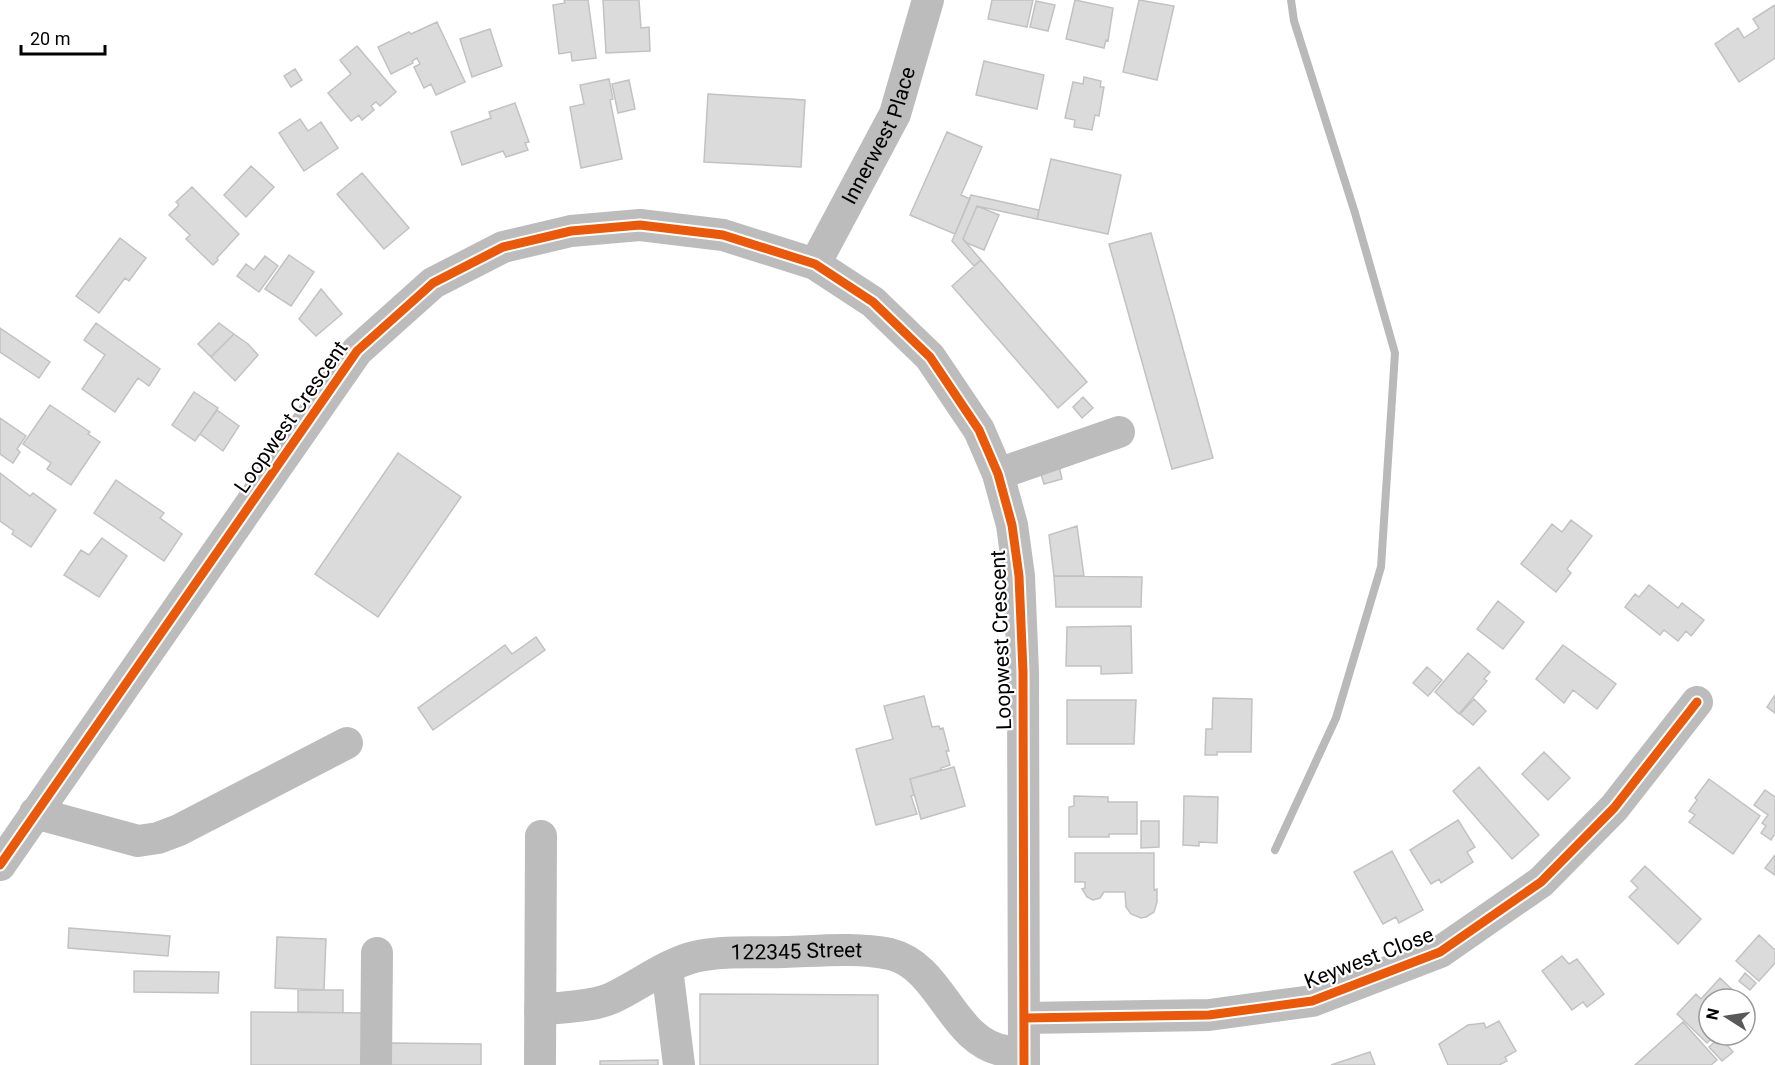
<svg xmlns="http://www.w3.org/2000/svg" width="1775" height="1065" font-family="Roboto,sans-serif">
  <rect width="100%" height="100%" fill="#fff"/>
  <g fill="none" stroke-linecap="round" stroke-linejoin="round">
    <path stroke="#b9b9b9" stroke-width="8" d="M1275,850l61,-132 45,-151 14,-214 -40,-140 -61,-192 -3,-21"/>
  </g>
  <path fill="#dbdbdb" stroke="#c2c2c2" stroke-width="1.5" d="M564,0h24l8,58 -24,3 -1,-9 -12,2 -6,-49 12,-2z
    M603,0h36l2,28 8,-1 1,24 -44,2z
    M992,0h41l-6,27 -39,-8z
    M1075,0l38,8 -5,33 -2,-1 -2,8 -38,-9z
    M1139,0l35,6 -17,74 -34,-8z
    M1036,1l19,4 -7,26 -18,-4z
    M1775,5v53l-36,24 -24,-38 23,-16 6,10 15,-10 -6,-9z
    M437,22l28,60 -29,13 -5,-11 -7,4 -10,-21 6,-3 -3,-6 -5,3 1,2 -22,11 -13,-27 31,-15 2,2z
    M490,29l12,37 -30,11 -12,-38z
    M357,46l39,46 -16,14 -4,-4 -5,4 3,4 -12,10 -3,-5 -8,6 -23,-28 23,-19 -11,-14z
    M984,61l60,14 -7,34 -61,-14z
    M295,69l7,11 -11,7 -7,-11z
    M1084,77l17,4 -1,6h4l-5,29 -4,-1 -3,15 -18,-3 1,-7 -10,-2 8,-36 10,2z
    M609,79l4,20 -3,1 12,59 -41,9 -11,-61 14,-3 -4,-19z
    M629,80l6,29 -17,4 -6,-29z
    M708,94l97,6 -4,67 -97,-5z
    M515,103l14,39 -4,1 3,7 -22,7 -3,-6 -41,14 -11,-33 40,-14 -2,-6z
    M300,119l8,12 13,-9 17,26 -34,23 -25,-38z
    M947,132l35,15 -21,48 9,4 -15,35 -45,-19z
    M1051,159l70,16 -13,59 -71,-15z
    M251,166l23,21 -28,30 -22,-22z
    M362,173l47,55 -25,21 -47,-55z
    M192,187l47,47 -22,24 1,2 -5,5 -27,-26 4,-4 -21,-20 10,-10 -3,-3z
    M971,195l68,15 -2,9 -60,-13 -14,33 18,21 -7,6 -22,-25z
    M977,206l22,9 -15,35 -17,-7 -4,-4z
    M1151,233l62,225 -41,11 -63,-225z
    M120,238l26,20 -17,23 -4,-3 -26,35 -23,-17z
    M289,255l25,17 -23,34 -26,-17z
    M265,256l13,10 -19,26 -22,-16 9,-12 8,6z
    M981,260l106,122 -29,26 -106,-122z
    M321,289l21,25 -26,22 -17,-17z
    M96,323l64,46 -11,17 -11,-8 -23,34 -33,-23 23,-34 -21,-15z
    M219,323l15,11 -23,23 -13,-13z
    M0,328l50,34 -11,16 -39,-26z
    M234,334l14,10 10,11 -23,26 -24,-24z
    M194,392l24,16 -23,33 -23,-16z
    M1083,397l10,11 -11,10 -9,-11z
    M50,405l40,27 -2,2 12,8 -29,43 -24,-16 4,-6 -28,-19z
    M217,410l22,16 -16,25 -23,-17z
    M0,418l26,18 -9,13 3,3 -7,11 -13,-9z
    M398,453l63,44 -83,120 -63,-43z
    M1059,466l3,13 -18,5 -4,-13z
    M0,473l30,23 3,-3 23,17 -25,37 -19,-13 2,-3 -14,-10z
    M116,480l48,33 -4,5 22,16 -18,27 -70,-48z
    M1571,520l21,16 -25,33 4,4 -15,19 -35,-28 31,-40 10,8z
    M1077,526l7,50h-30l-5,-41z
    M102,538l25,18 -28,41 -35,-22 17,-25 8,5z
    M1054,576l88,1 -1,30h-85z
    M1649,585l29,23 4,-5 22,17 -13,16 -5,-5 -8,10 -14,-11 -4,5 -35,-28 10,-13 4,3z
    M1498,601l26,21 -21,27 -26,-20z
    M1131,626l1,47 -31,1v-8h-35l1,-39z
    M536,637l9,13 -112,80 -15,-22 87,-63 7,9z
    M1563,645l53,39 -19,25 -24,-19 -9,13 -28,-24z
    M1468,653l22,19 -6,7 3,2 -28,33 -24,-22z
    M1427,667l15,13 -14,16 -15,-13z
    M1775,695v18l-8,-6z
    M924,696l8,31 7,-1 1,3 3,-1 6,23h-3l4,14 -9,3v2l-31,9 4,16 -3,1 6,18 -41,11 -20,-76 37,-10 -9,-33z
    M1213,698l39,1 -1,53h-34v3h-12l1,-26h6z
    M1474,699l12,12 -13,14 -13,-11z
    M1067,700h69l-2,44h-67z
    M1544,752l26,26 -22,22 -26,-26z
    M954,767l11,39 -44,13 -11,-40z
    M1479,767l60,68 -27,24 -59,-68z
    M1709,779l51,37 -27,38 -44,-32 6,-7 -6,-4 8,-11 -2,-2z
    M1765,790l10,7v37l-4,6 -10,-7 5,-7 -4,-3 6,-8 -14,-10z
    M1074,796l34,1v5h29v32h-28v3h-40v-30l5,-1z
    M1184,796l34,1 -1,46 -18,-1v4l-16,-1z
    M1458,820l17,27 -8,5 6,10 -32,21 -2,-4 -8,5 -21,-34z
    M1141,821h18v26l-18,1z
    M1392,851l31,59 -24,13 -3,-6 -13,7 -29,-52z
    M1075,853h79v37l3,-1v13l-3,10 -8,5 -5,1 -10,-4 -5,-7 -1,-15h-21l-4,6 -7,2 -6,-3 -5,-8 3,-1v-6h-10z
    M1775,855v20l-10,-7z
    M1645,866l56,53 -23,25 -49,-47 9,-9 -7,-7z
    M69,928l101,8 -2,20 -100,-8z
    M1759,935l16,15v13l-16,18 -23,-20z
    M277,937l49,2 -2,51 -49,-2z
    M1562,956l7,8 8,-5 27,35 -17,13 -4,-5 -11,8 -30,-39z
    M134,971l85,1 -1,21 -84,-1z
    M1745,973l11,10 -6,7 -11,-9z
    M1720,978l22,21h-33v36h6l-8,8 -30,-29 19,-20 5,5z
    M298,990h45v23l-45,-1z
    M700,994l178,1v70h-178z
    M251,1012l119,1v52h-119z
    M1499,1021l17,30 -11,6 2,4 -8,4h-51l-9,-21 29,-19 16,-2 2,5z
    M1683,1022l34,38 -6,5h-76z
    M1720,1037l13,15 -11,9 -13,-14z
    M391,1043l90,1v21h-90z
    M1370,1052l5,13h-44z
    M658,1060v5h-58v-4z"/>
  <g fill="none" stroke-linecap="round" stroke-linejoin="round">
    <g stroke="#bcbcbc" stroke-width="32">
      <path id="s1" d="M815,264l80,-150 33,-114"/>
      <path d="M998,474l121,-42"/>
      <path d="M35,813l103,28 20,-3 21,-8 168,-87"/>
      <path d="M0,865l357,-514 76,-68 70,-36 68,-16 69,-6 83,10 92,29 58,38 57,55 49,73 19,44 14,51 7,51 4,96 1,393"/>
      <path d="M667,968l12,97"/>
      <path id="s2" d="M540,1010c21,-3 53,-3 72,-12 28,-13 52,-33 82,-41 29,-7 61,-4 91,-5 34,-1 71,-5 105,2 53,13 61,89 116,97 5,1 12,0 18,0"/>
      <path d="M1024,1018l185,-3 103,-14 128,-49 101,-70 73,-74 83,-106"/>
      <path d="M376,1065l1,-112"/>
      <path d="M540,1065l1,-229"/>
    </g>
    <g stroke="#fff" stroke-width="13">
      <path id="cycleway" d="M0,865l357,-514 76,-68 70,-36 68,-16 69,-6 83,10 92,29 58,38 57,55 49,73 19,44 14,51 7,51 4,96 1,393
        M1024,1018l185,-3 103,-14 128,-49 101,-70 73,-74 83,-106"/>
    </g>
    <use href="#cycleway" stroke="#e8590c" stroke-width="9"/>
  </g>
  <g text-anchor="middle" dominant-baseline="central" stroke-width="4.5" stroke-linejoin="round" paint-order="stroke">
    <g font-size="21" fill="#000" stroke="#fff">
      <text stroke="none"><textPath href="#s1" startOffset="144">Innerwest Place</textPath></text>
      <text transform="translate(291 417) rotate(-55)">Loopwest Crescent</text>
      <text transform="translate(1001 640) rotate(-92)">Loopwest Crescent</text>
      <text stroke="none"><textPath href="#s2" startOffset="268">122345 Street</textPath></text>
      <text transform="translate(1369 958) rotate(-21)">Keywest Close</text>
    </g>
  </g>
  <g transform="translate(1727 1017) rotate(282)"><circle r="28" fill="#ffffff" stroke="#999999" stroke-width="1.5"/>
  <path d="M0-4.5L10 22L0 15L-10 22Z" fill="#595959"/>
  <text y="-9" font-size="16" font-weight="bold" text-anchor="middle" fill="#000000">N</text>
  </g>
  <path d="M21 45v9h84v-9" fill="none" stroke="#000000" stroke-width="3"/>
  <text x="30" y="45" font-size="18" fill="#000000" stroke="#ffffff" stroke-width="4.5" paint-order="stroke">20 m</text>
</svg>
